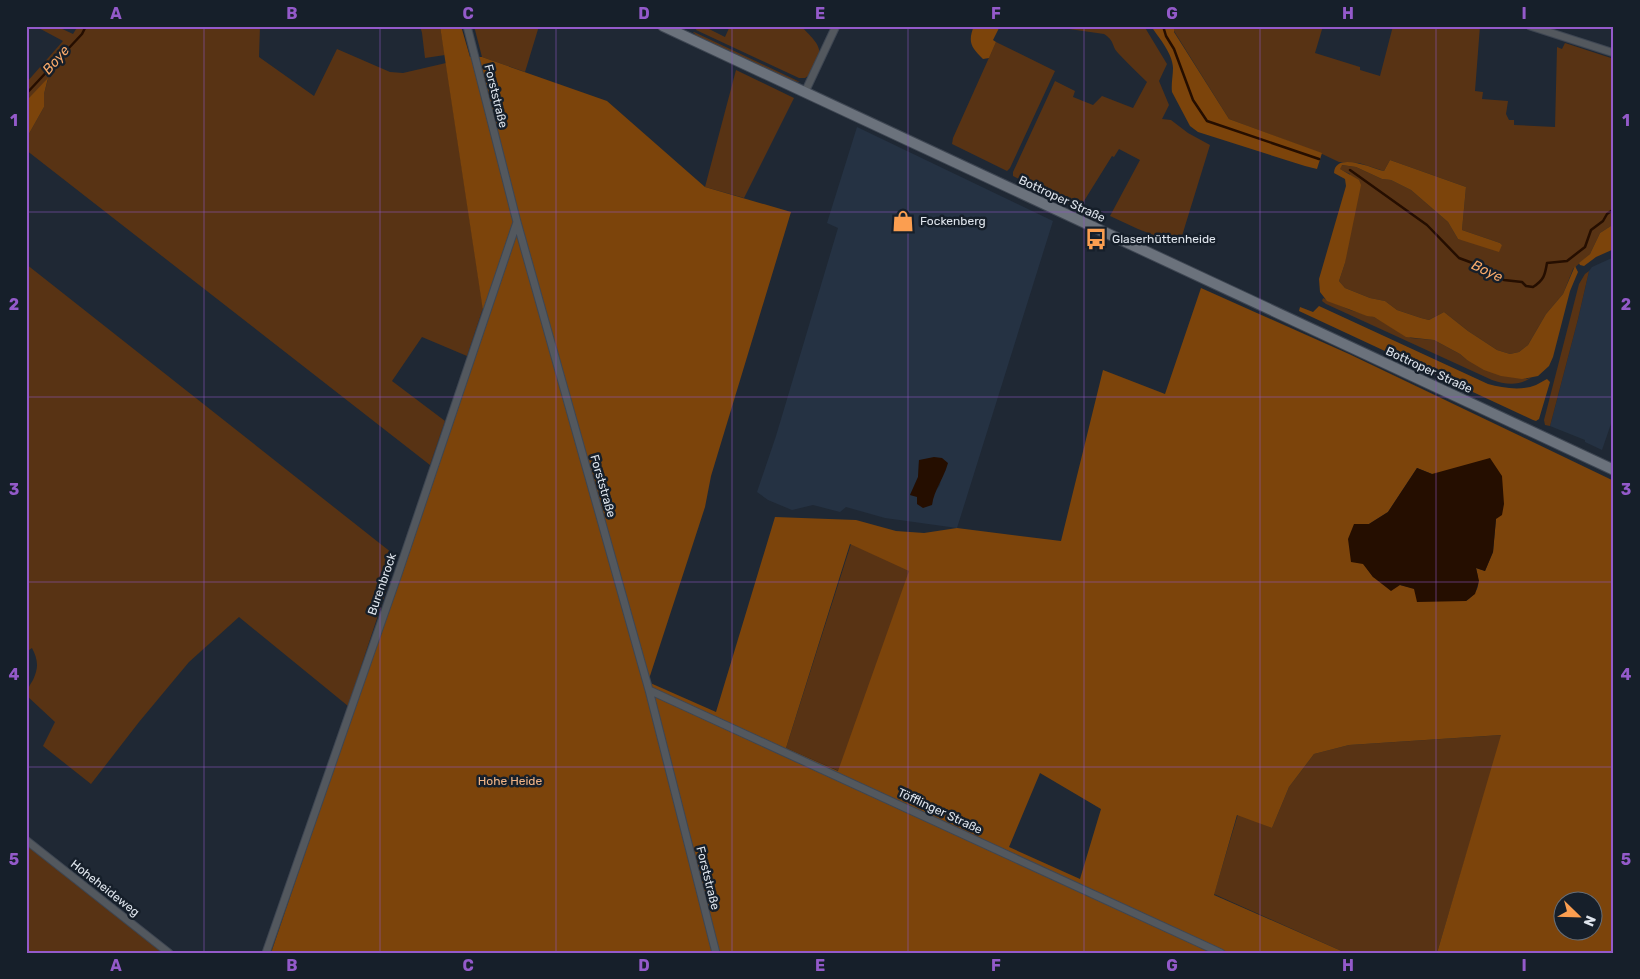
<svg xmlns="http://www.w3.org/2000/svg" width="1640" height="979" font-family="Rubik,sans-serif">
  <rect width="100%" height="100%" fill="#1f2834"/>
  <path fill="#253243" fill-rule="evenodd" d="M857,127l196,94 -96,307 -72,-10 -39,-11 -6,5 -27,-7 -21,5 -24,-10 -11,-8 19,-56 62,-208 -11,-5zM919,460l27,10 -5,6 -1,9 -7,10 -1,10 -15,-1 1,-8 -8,-1 8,-18z
    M1614,257v158l-12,35 -17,-8v-2l-35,-14 28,-107 11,-48 3,-4z"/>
  <path fill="#583314" d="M35,26h21l17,8 5,-8h182l-1,31 55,39 23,-47 53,23 13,1 43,-10 37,245 -16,48 -45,-19 -30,44 53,40 -15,44 -404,-315v-11l18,-32v-13l4,-15 -22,22v-18l37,-42z
    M420,26h20l5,29 -20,3 -3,-25z
    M474,26h65l-14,46 -43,-15z
    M697,26h6l22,11 5,-11h71c6,7 20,18 18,27 -1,8 -7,16 -11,23l-3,2h-6l-103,-48z
    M1071,26h73l23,38 -8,17 10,24 -7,14 9,1 17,13 22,12 -29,94 -4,5 -39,-15 -28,-13 30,-56 -21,-11 -5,8 -2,-1 -33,53 -66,-33v-4l42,-91 20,10 -2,6 20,8 9,-9 31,12 14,-26c-10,-10 -20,-19 -29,-29 -7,-8 -3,-12 -14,-19l-35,-5z
    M1174,26h149l-8,27 45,14v3l20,6 13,-50h87l-5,65 8,1 -1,7 26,2 -2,13 3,6h5v5l41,2 2,-80 5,2 3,-6 49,16v165l-14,9 -10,21 -17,15 -10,25 -17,20 -18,31 -9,7 -9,2 -13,-4 -29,-19 -24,-19 -15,8 -8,-2 -24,-8 -12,-9 -15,-3 -25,-10 -6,-7 6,-18 5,-89 -11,-5 2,-4 15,2 26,12 9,1 20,10 37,32 10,17 44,6 -2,-2 -38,-13 4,-43 -76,-27 -6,11 -25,-8 -20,-1 -19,-9 -91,-34 -55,-88z
    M693,32h1l106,50 -8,-1 -95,-45z
    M996,42l59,29 -45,97 -3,3 -55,-27 1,-6z
    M736,70l58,28 -50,100 -39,-11z
    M26,264l366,289 2,2 -6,30 -40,121 -109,-89 -50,45 -50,60 -48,62 -48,-38 12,-24 -29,-27c1,-6 4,-10 7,-15 6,-13 5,-20 -1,-32l-6,4z
    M1589,271l-11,48 -28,107 -5,-1 -1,-5 35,-136 6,-10z
    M1323,298l27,12 24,7 37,21 23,2 26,14 7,6 60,19 5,-2c-12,9 -26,8 -40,3l-166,-76 -4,-3z
    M851,544l59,26 -71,201 -53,-23z
    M1502,735l-65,218h-91l-132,-59 24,-80 34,14 17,-41 25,-33 35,-9z
    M26,843l139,110h-139z"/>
  <path fill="#7c440b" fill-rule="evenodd" d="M440,26h21l9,31h12l125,44 98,86 86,25 -80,264 -6,31 -57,175 68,30 59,-195 81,3 40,11 28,2 33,-5 104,13 42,-171 62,24 36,-106 148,66 265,127v472h-177l64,-218 -152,10 -35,9 -25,33 -17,41 -35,-13 -23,80 132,58h-1075l214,-629zM1417,468l15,6 64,45 -3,33 -8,19 -9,-3c4,16 4,23 -10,33l-66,-16 -27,-8 -10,-14 6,-39 19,-12zM850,544l59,27 -71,200 -52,-23zM1040,773l61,36 -21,70 -71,-32zM1562,902h30v30h-30z
    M974,26h26l-7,14 3,2 -7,16 -6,1c-11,-11 -16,-16 -9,-33z
    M1151,26h23v6l55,87 93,34 -5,16 -12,-3 -107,-34 -8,-6 -18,-34c-1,-8 1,-16 1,-24 0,-14 -14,-30 -22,-42z
    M48,78l-4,16v13l-18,32v-38z
    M1390,160l76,27 -4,43 38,13 2,2 -3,7 -41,-13 -10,-17 -37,-32 -20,-10 -9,-1 -26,-12 -14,-2 -2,4 19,11 2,5 -16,78 -6,18 6,7 25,10 15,3 12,9 24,8 8,2 15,-8 24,19 29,19 13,4 9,-2 9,-7 18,-31 17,-20 12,-28 3,6 -8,19 -17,66 -4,9 -11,10 -16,3 -21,-3 -17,-6 -17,-10 -7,-6 -26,-14 -28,-3 -32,-20 -7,-1 -40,-15 -7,-9 -1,-13 27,-93 -1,-7 -11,-6c1,-22 38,-5 50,-2z
    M1614,224v25l-18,8 -12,9 -4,-1 -1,-2 11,-9 10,-21z
    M1319,306l169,78c15,4 33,7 48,1 4,-2 7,-4 11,-6l3,3 -11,37 -3,2 -3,-1 -234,-109 1,-4 13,5z"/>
  <path fill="#250e00" d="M934,457l8,1 6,5c-4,15 -14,27 -16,42l-9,3 -6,-4v-7l-7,-2 8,-18 1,-17z
    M1490,458l12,18 2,28 -2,11 -6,4 -3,33 -8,19 -9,-3 3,13 -4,13 -9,7 -49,1 -3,-13 -14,-4 -9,6 -18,-14 -10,-13 -12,-2 -3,-23 6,-15h15l19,-12 29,-44 15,6z"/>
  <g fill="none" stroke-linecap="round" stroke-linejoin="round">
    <path stroke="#250e00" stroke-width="2.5" d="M1163,26l3,10 8,13 19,51 14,21 112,38
      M26,94l56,-60 4,-8
      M1350,170l77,55 32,33 27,10 18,12 18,2 4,4 7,1c11,-7 12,-12 14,-24l20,-2 18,-14 6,-17 12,-9 4,-7 7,-5"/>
    <g stroke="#3e4652" stroke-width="9">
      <path id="street" d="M467,26l50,196 132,468 67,263
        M1530,26l84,27
        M805,92l31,-66
        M649,690l572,263
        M26,840l143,113
        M266,953l132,-379 119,-352"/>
    </g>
    <g stroke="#3e4652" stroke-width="12">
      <path id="secondary" d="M663,26l951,444"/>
    </g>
    <use href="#street" stroke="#53585e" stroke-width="7"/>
    <use href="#secondary" stroke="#6b727c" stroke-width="10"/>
  </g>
  <path fill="none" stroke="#945aca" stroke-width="1" stroke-opacity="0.55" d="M204,26v927M380,26v927M556,26v927M732,26v927M908,26v927M1084,26v927M1260,26v927M1436,26v927M26,212h1588M26,397h1588M26,582h1588M26,767h1588"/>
  <defs>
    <g id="shop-bare" transform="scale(1.725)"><path d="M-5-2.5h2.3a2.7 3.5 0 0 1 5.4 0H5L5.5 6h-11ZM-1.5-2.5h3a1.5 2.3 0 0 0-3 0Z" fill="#fb9e50" stroke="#161f2a" stroke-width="2.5" paint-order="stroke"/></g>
    <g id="bus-bare" transform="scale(1.725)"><path d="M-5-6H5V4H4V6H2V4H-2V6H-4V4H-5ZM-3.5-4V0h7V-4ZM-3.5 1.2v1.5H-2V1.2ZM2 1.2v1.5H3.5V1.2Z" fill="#fb9e50" stroke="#161f2a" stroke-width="2.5" paint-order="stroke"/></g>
  </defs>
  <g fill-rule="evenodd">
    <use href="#shop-bare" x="903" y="221"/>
    <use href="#bus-bare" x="1096" y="239"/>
  </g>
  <g text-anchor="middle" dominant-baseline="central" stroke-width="5" stroke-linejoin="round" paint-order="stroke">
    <g font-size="12" fill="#dfe5ed" stroke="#161f2a">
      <text transform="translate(496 96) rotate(76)">Forststraße</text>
      <text transform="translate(1062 199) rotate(25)">Bottroper Straße</text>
      <text transform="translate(1429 370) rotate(25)">Bottroper Straße</text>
      <text transform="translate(603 486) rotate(74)">Forststraße</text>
      <text transform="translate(382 584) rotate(-71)">Burenbrock</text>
      <text transform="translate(940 811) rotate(25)">Töfflinger Straße</text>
      <text transform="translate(708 878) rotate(76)">Forststraße</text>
      <text transform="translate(105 888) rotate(38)">Hoheheideweg</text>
    </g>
    <g font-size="12" fill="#dfe5ed" stroke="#161f2a" text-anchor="start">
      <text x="920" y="221">Fockenberg</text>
      <text x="1112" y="239">Glaserhüttenheide</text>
    </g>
    <g font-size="12" fill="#f1b587" stroke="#161f2a">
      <text x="510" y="781">Hohe Heide</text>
    </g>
    <g font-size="14" font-style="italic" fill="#faaa6a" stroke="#161f2a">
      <text transform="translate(56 60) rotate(-49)">Boye</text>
      <text transform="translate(1487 271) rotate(25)">Boye</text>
    </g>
  </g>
  <rect width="1640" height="979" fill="none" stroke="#161f2a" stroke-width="55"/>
  <g transform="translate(1578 916) rotate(113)"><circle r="24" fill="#161f2a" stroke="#666e78"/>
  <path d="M0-4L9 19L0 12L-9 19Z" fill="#fb9e50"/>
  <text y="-8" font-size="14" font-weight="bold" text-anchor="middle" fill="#dfe5ed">N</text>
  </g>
  <rect x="28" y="28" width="1584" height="924" fill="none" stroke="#945aca" stroke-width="2"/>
  <g font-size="16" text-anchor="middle" font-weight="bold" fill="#945aca">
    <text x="116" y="19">A</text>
    <text x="292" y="19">B</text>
    <text x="468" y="19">C</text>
    <text x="644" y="19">D</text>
    <text x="820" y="19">E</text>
    <text x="996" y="19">F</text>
    <text x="1172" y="19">G</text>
    <text x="1348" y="19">H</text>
    <text x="1524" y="19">I</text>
    <text x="14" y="126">1</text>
    <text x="1626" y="126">1</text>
    <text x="14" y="310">2</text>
    <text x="1626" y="310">2</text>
    <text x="14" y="495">3</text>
    <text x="1626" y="495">3</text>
    <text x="14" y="680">4</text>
    <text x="1626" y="680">4</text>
    <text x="14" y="865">5</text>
    <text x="1626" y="865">5</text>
    <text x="116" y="971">A</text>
    <text x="292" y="971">B</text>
    <text x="468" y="971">C</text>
    <text x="644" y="971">D</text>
    <text x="820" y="971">E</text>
    <text x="996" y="971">F</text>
    <text x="1172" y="971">G</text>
    <text x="1348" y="971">H</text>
    <text x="1524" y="971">I</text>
  </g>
</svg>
